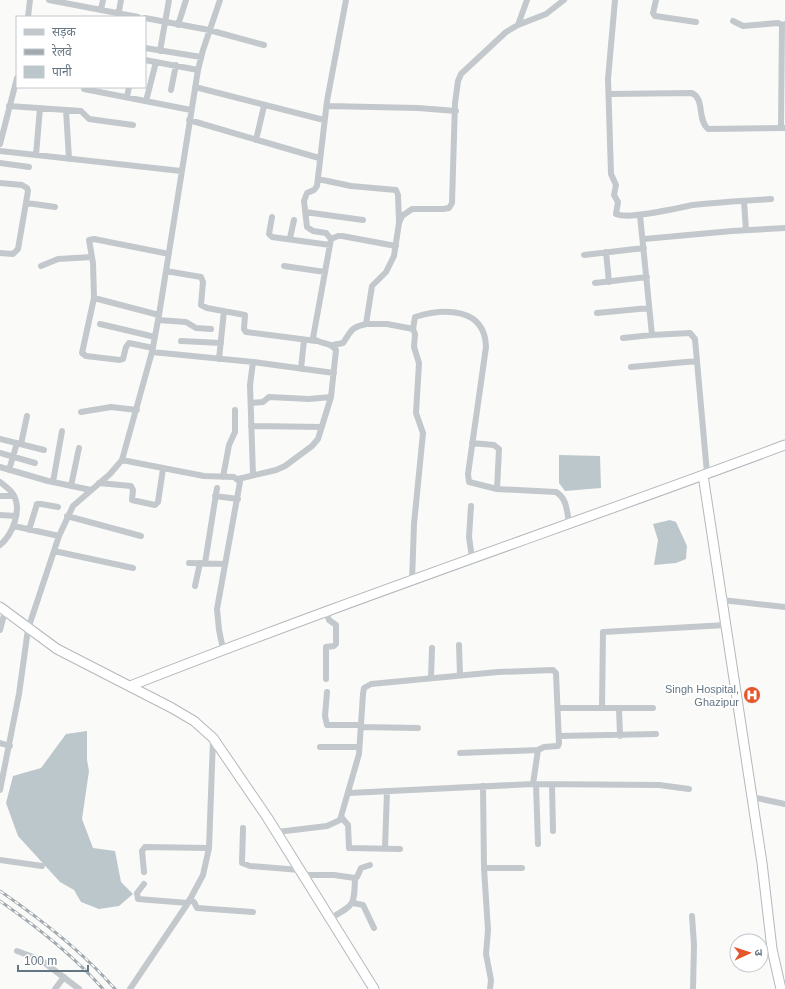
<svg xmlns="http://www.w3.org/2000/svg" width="785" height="989" font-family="Helvetica,'Noto Sans Devanagari',sans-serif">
  <rect width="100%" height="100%" fill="#fafaf8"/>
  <path fill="#bbc7cb" d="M559,455l41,1 1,32 -36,3 -6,-8z
    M670,520l6,2 11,24 -1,13 -10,4 -22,2 4,-25 -5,-16z
    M87,731v29l2,11 -7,48 11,29 22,3 6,31 12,12 -14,12 -20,3 -18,-7 -7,-12 -14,-8 -42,-46 -12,-33 7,-27 28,-8 25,-34z"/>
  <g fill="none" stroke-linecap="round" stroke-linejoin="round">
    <g stroke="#b4b9bd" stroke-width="11">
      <path id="highway" d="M703,475l59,388 10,86 9,40
        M0,607l57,42 115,59 22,13 19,17 54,79 107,172
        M130,686c216,-85 437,-160 655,-241"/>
    </g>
    <path stroke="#c3c8cc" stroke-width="6" d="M49,0l89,17
      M615,0l-7,79 3,95 5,11 -2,10 4,7 -2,12c13,6 61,-6 77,-9 26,-3 52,-4 78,-6
      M656,0l-3,13 2,3 41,6
      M101,10l2,-10
      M118,16l3,-16
      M28,17l2,-17
      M145,18l64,12 55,15
      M733,21l10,5 35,-3 4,2
      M178,25l8,-25
      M518,25l9,-25
      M145,48l56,9
      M160,51l9,-51
      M145,60l53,10
      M195,87l129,33
      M84,89l107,21
      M171,90l5,-25
      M609,94l83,-1c13,6 5,27 16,36l77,-1
      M127,97l2,-10
      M146,101l10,-39
      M9,106l72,5 8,8 44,6
      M327,106l91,2 38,3
      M66,110l3,49
      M189,120l130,38
      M781,128l1,-103 3,-1
      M256,140l8,-34
      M0,144l17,-66
      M0,151l181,20
      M36,155l4,-47
      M0,163l29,4
      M318,179l33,7 45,4 2,5 1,26
      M0,183l22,2 5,3 1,3 -10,58 -5,5 -13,-1
      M744,201l2,29
      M27,203l28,4
      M305,212l58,8
      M640,215l12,120 38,-2 5,6 12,134
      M272,217l-3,17 3,3 58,8
      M290,238l4,-18
      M331,239l7,-3h4l54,10
      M644,239l88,-8 53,-3
      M606,252l3,30
      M584,255l60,-7
      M41,266l17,-7 34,-2
      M284,266l41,6
      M166,271l35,6 2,5 -2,23 6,3 38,7 -1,14 2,3 70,9
      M595,283l52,-6
      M94,298l65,17
      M597,313l52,-5
      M158,320l28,2 10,6 15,1
      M100,324l55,13
      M366,324h21l26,5 2,5 -1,13 5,16 -3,50 7,20 -9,91 -2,57
      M413,329l2,-12c29,-9 70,-10 71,30l-18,127 1,8 28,7 59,3c11,6 11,20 13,31
      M623,338l29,-3
      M181,341l40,2
      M333,345l10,-2c9,-13 7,-15 23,-19l6,-38 14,-14 8,-16 5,-33 3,-7 10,-7h31l6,-1 3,-5 3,-100 3,-22 3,-7 45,-42 12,-7 28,-11 18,-14
      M153,348l-24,-5 -3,4 -3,12 -3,1 -34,-4 -4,-3 12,-55 -1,-35 -4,-23 5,-1 75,15
      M152,352l101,10 81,11
      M219,359l5,-48
      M253,362l-3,23 3,90
      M631,367l66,-6
      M301,369l3,-29
      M251,403l12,-1 6,-5 40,2 22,-2
      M81,412l30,-5 26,3
      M251,426l71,1
      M0,439l44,11
      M472,443l22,2 5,4 -2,40
      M21,444l6,-28
      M0,453l35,10
      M122,460l82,16 30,1 6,5 -23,127 2,21 4,19
      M0,467l48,14 43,9
      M9,470l8,-27
      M223,477l6,-32 6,-13v-22
      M238,479l38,-9 9,-4 27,-20 6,-7 13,-42 5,-47c-6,-9 -16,-5 -23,-12l18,-99 -5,-6 -13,-2 -6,-4 -3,-26 3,-8 7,-3 3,-4 10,-85 19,-101
      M0,482c5,4 10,7 13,12 10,16 -1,41 -13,51
      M53,482l9,-51
      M99,483l32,3 2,4 -1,10 23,5 3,-3 5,-33
      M71,486l8,-38
      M0,496h14
      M215,496l23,3
      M471,506l-2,31 3,21
      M0,515l16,1
      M67,516l74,20
      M14,526l45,10
      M29,530l8,-26h4l17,3
      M54,551l79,17
      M189,563l36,1
      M205,563l12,-75
      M195,586l5,-23
      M722,600l63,7
      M0,630l5,-19
      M459,645l1,30
      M431,678l1,-30
      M326,679v-32l8,-1 2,-2v-19l-7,-5 -3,-8
      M327,692l-2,24 2,9h34
      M558,708h95
      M602,708l1,-76 123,-7
      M619,708l1,28
      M361,727l57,1
      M559,736l97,-2
      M0,743l10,3
      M320,747h39
      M460,753l78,-3
      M536,784l2,60
      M552,784l1,47
      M483,786l1,82 4,62 -2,24 5,26 -1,9
      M0,790l19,-96 9,-65 31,-93 14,-30 37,-32 12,-14 30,-108 7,-37 39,-245 5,-20 17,-50
      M349,793l184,-9 126,1 30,4
      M752,797l33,7
      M342,818l6,7 1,23 51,1
      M243,828l-1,35 8,3 50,4
      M277,832l50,-6 13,-6 19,-66 4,-60 1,-6 7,-4 127,-12 55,-2 3,3 3,70 -1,3 -14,1 -6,3 -5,34
      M385,848l2,-57
      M0,860l42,6
      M484,868h38
      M144,872l-2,-21 3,-4 64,1
      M303,875h31l21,3 2,-1 4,-9 9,-3
      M144,884l-7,9 1,6 50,4
      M189,900l5,2 3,6 56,4
      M353,903l10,2 11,23
      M692,916l2,29 -1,44
      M331,918c24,-14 23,-12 24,-40
      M17,951l24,9 38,29
      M55,989l9,-12
      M130,989l58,-86 15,-28 6,-27 4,-109"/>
    <use href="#highway" stroke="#fff" stroke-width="9"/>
    <g stroke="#a2aab0" stroke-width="3">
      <path id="rail" d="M0,891c42,29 82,60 115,98
        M0,901c37,26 73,54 103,88"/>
    </g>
    <use href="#rail" stroke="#fff" stroke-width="1.5" stroke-dasharray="4.5" stroke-linecap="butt"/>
  </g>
  <defs>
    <g id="hospital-disc" transform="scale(0.9)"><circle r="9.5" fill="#e4572e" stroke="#fff"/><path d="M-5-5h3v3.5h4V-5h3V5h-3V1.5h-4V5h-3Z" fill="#fff"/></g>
  </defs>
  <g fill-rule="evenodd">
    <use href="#hospital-disc" x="752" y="695"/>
  </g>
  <g text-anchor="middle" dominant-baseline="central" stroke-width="4" stroke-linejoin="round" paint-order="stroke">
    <g font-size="11" fill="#657683" stroke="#fff" text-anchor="end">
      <text x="739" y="689">Singh Hospital,<tspan x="739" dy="13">Ghazipur</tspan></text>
    </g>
  </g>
  <rect x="16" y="16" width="130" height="72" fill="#ffffff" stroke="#c1c8cd"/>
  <rect x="24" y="29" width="20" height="6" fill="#c3c8cc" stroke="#c1c8cd"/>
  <text x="52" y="36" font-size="12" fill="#657683">सड़क</text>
  <rect x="24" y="49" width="20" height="6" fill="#a2aab0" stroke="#c1c8cd"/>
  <text x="52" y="56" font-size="12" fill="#657683">रेलवे</text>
  <rect x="24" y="66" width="20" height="12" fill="#bbc7cb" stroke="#c1c8cd"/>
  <text x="52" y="76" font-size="12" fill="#657683">पानी</text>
  <g transform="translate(749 953) rotate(87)"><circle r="19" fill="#ffffff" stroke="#c1c8cd"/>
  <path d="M0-3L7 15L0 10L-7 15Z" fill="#e4572e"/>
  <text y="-6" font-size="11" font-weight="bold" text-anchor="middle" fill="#657683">उ</text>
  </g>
  <path d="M18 965v6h70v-6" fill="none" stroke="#657683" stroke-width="2"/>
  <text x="24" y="965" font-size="12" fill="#657683" stroke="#ffffff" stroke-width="3" paint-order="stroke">100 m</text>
</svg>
